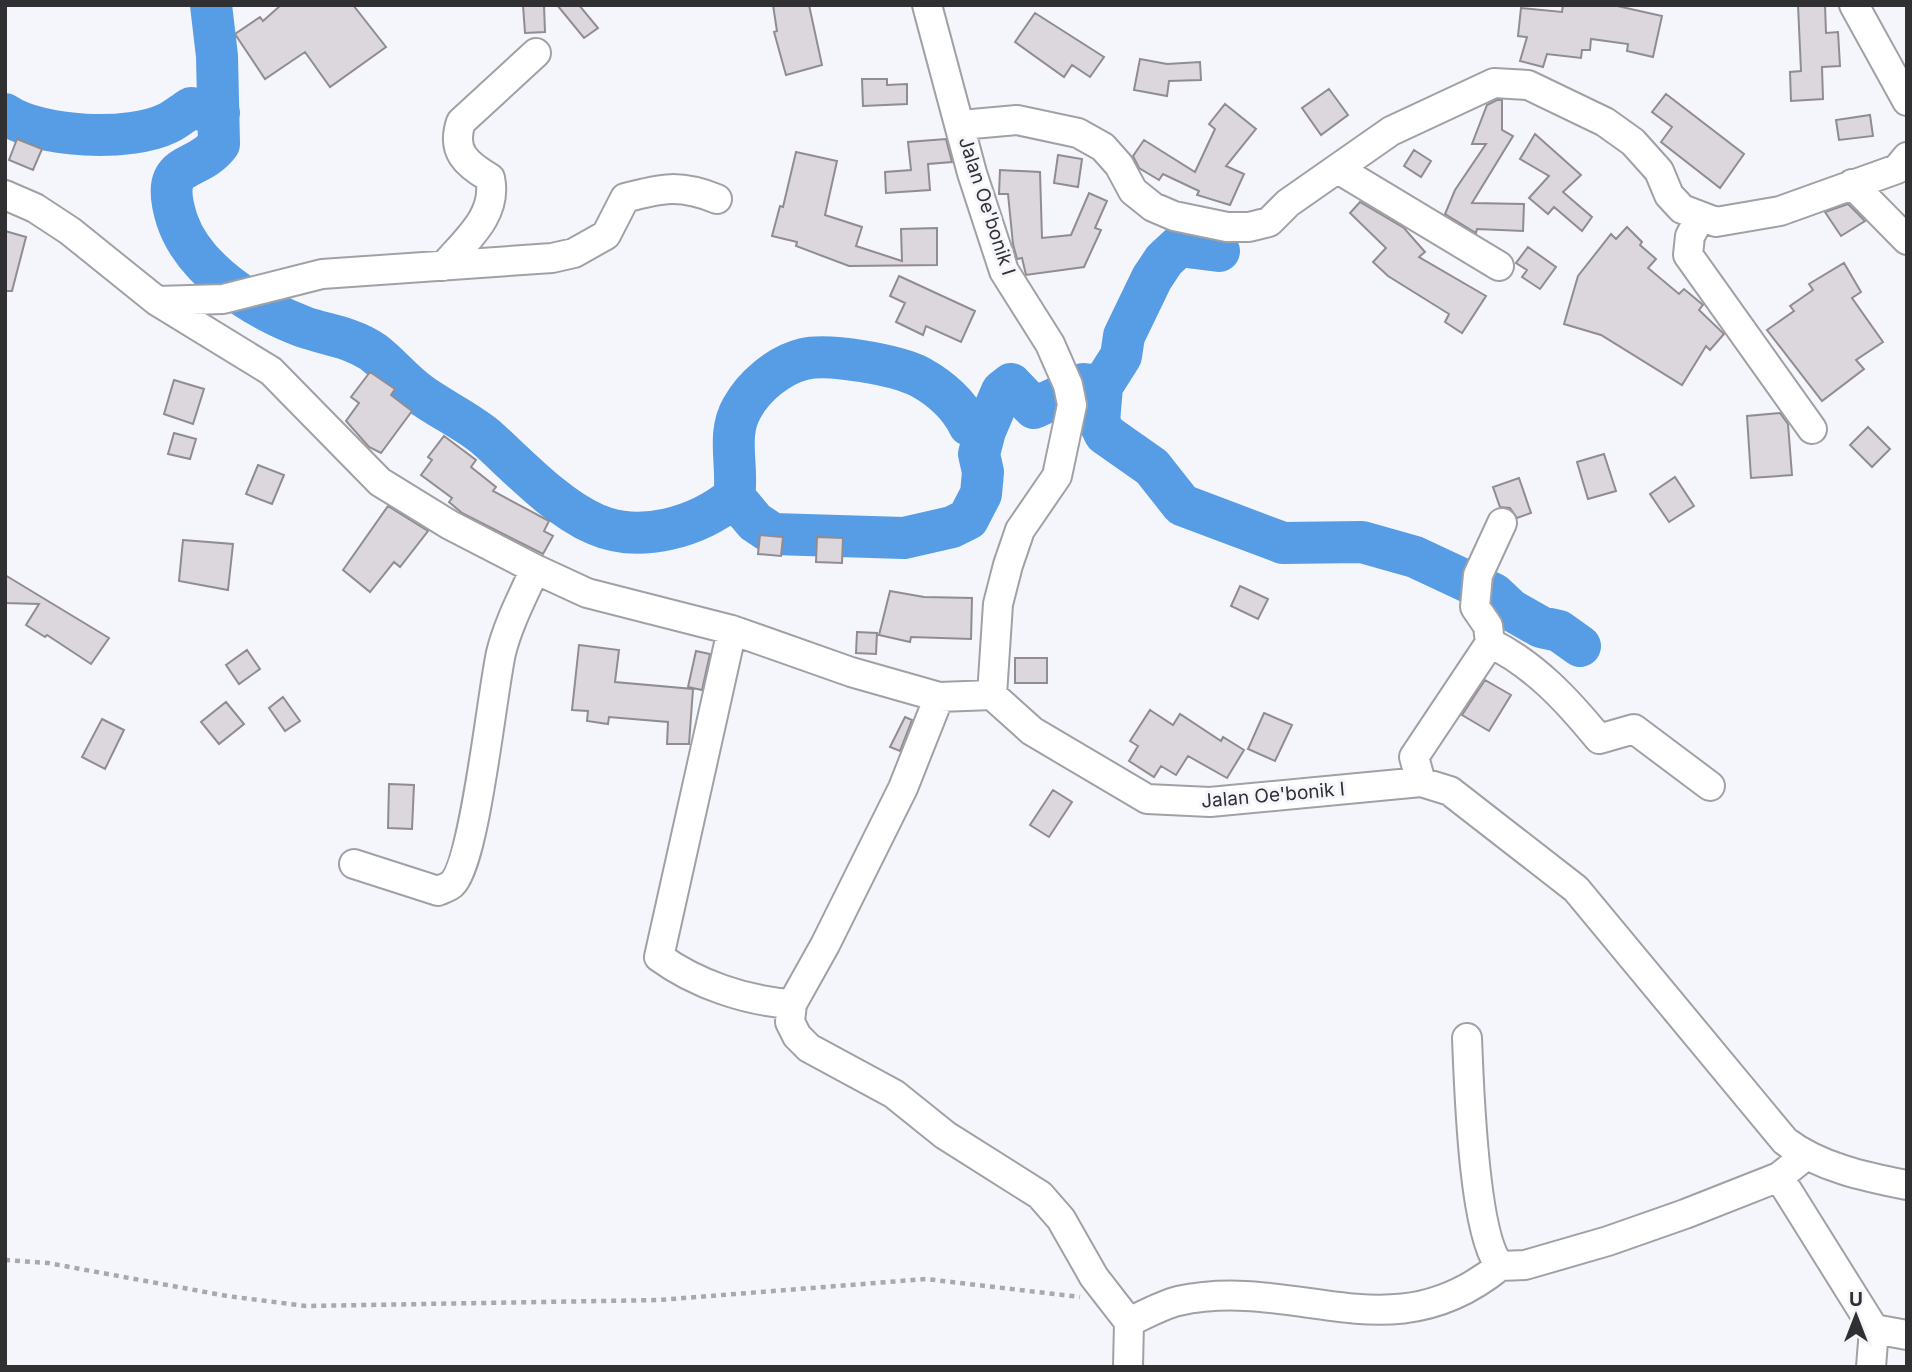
<svg xmlns="http://www.w3.org/2000/svg" width="1912" height="1372" font-family="Inter,sans-serif">
  <rect width="100%" height="100%" fill="#f5f5fc"/>
  <g fill="none" stroke-linecap="round" stroke-linejoin="round">
    <path stroke="#579de5" stroke-width="42" d="M211,5l6,51 2,88c-23,31 -62,13 -42,76 17,51 79,89 127,107 23,8 47,10 69,25 17,13 30,30 47,42 22,16 47,27 67,44 31,28 69,69 108,86 45,20 103,3 139,-27 5,-29 -8,-62 8,-89 12,-22 37,-43 62,-49 25,-6 93,6 116,18 20,11 39,28 49,48l16,6 17,-40 9,-7 23,24 24,-11h17l9,-13 18,2 -3,36 6,12 47,33 30,38 101,38 79,-1 53,15 79,37 17,16 30,17 18,4 21,15
      M5,114c35,24 125,28 163,9 8,-4 15,-10 23,-15l28,5
      M1102,386l19,-30 3,-20 28,-58 12,-18 15,-14 40,5
      M734,497l21,25 18,12 131,4 48,-11 16,-8 13,-25 2,-22 -4,-18 6,-23"/>
  </g>
  <path fill="#dbd7dc" stroke="#908c91" stroke-width="2" d="M281,5h72l33,42 -56,40 -25,-35 -40,27 -30,-45 25,-17 3,4z
    M523,5h21l1,27 -20,1z
    M557,5h22l19,23 -14,10z
    M773,5h36l13,60 -36,10 -12,-43 3,-1z
    M1563,5h50l49,11 -9,41 -26,-6 1,-7 -37,-5 -1,11h-8l-1,8 -34,-4 -4,13 -23,-6 7,-24 -9,-1 3,-28 41,4z
    M1798,5h27l1,28 12,-1 2,34 -18,1 1,32 -32,2 -1,-29 11,-1z
    M1035,13l69,44 -14,20 -18,-12 -8,12 -49,-35z
    M1140,59l27,5 33,-2 1,18 -32,1 -2,15 -33,-6z
    M862,79h25v6l20,-1v20l-44,2z
    M1329,89l19,26 -27,20 -19,-27z
    M1666,94l78,60 -24,34 -59,-46 11,-15 -20,-15z
    M1497,100h5v30l11,6 -41,67 52,1 -1,27 -46,-2 -1,4 -31,-19 10,-24 31,-46h-14l15,-39z
    M1225,104l31,25 -30,37 18,8 -14,31 -33,-10 2,-4 -36,-17 -4,6 -20,-12 -6,-12 11,-16 51,32 20,-43 -6,-5z
    M1870,115l3,21 -34,4 -3,-20z
    M1535,134l46,41 -18,17 29,25 -10,14 -28,-24 -6,7 -19,-16 20,-22 -29,-17z
    M17,139l25,10 -9,21 -24,-10z
    M946,139l6,23 -24,2 2,26 -44,3 -1,-21 26,-2 -3,-28z
    M1414,150l17,11 -10,16 -17,-11z
    M796,152l41,9 -12,54 37,12 -6,19 46,15 -1,-32 36,-1v37l-88,1 -53,-20 1,-4 -25,-6 8,-30 3,1z
    M1058,155l24,4 -4,28 -24,-4z
    M1000,170l40,2 2,66 29,-3 18,-42 18,8 -12,27 6,2 -17,37 -58,8 -4,-17 -5,1 -4,-15 -5,-50h-9z
    M1360,202l44,26 21,24 -6,5 67,39 -24,37 -17,-11 4,-8 -61,-38 -15,-14 13,-14 -36,-35z
    M1848,204l17,17 -24,15 -16,-24z
    M1627,227l15,15 -2,3 16,14 -8,9 31,26 5,-5 19,16 -4,5 25,24 -14,16 -4,-4 -24,39 -81,-50 -37,-11 14,-48 33,-42 5,5z
    M5,231l21,6 -14,54h-7z
    M1528,247l28,20 -16,22 -18,-12 5,-7 -11,-7z
    M1844,263l17,29 -9,6 31,44 -27,18 8,9 -42,32 -55,-71 27,-19 -4,-5 23,-16 -4,-6z
    M899,276l76,35 -14,31 -35,-16 -3,9 -27,-13 9,-19 -15,-7z
    M370,372l25,17 -4,6 21,16 -31,42 -12,-6 -23,-26 13,-18 -8,-6z
    M174,380l30,9 -11,35 -29,-10z
    M1780,413l8,11 4,51 -41,3 -4,-62z
    M1868,427l22,22 -18,18 -22,-22z
    M174,433l22,6 -6,20 -22,-5z
    M444,436l32,24 -5,7 25,20 -3,4 56,30 -5,10 9,5 -10,18 -81,-41 -13,-11 3,-4 -31,-23 11,-15 -4,-3z
    M1604,454l12,37 -28,8 -11,-37z
    M258,465l26,10 -12,29 -26,-10z
    M1675,477l19,29 -25,16 -19,-28z
    M1519,478l12,35 -14,5 -7,-10 -10,-1 -7,-20z
    M388,506l40,25 -28,36 -6,-5 -24,30 -27,-22z
    M760,535l23,2 -2,19 -23,-2z
    M817,537l26,1 -1,25 -26,-1z
    M183,540l50,4 -5,46 -49,-9z
    M5,575l104,63 -18,26 -44,-29 -2,2 -19,-12 13,-21 -34,-1z
    M1240,586l28,13 -10,20 -27,-13z
    M890,591l34,6 48,1 -1,41 -60,-2 -1,5 -31,-7z
    M857,632l20,1 -1,21 -20,-1z
    M579,645l40,5 -4,32 78,7 -4,55h-22l1,-22 -59,-5 -1,7 -21,-3 1,-10 -16,-1z
    M247,650l13,19 -21,15 -13,-19z
    M696,651l14,3 -8,36 -14,-3z
    M1015,658h32v25h-32z
    M1485,680l26,15 -22,36 -27,-16z
    M283,697l17,24 -15,10 -16,-23z
    M226,702l18,22 -25,20 -18,-22z
    M1150,710l23,15 7,-11 41,27 2,-4 21,13 -17,28 -39,-22 -12,19 -15,-9 -7,11 -25,-16 9,-15 -8,-5z
    M1264,713l28,12 -17,36 -27,-12z
    M905,717l7,3 -12,31 -10,-4z
    M102,719l22,11 -19,39 -23,-12z
    M389,784l25,1 -2,44 -24,-1z
    M1053,790l19,12 -23,35 -19,-12z"/>
  <g fill="none" stroke-linecap="round" stroke-linejoin="round">
    <g stroke="#a0a1a6" stroke-width="32">
      <path id="minor" d="M927,5l45,168 32,98 46,73 18,41 4,20 -15,71 -37,54 -12,35 -10,39 -6,91 40,36 115,68 63,3 211,-20 29,9 126,98 209,252c34,26 80,36 122,44
        M1854,5l53,96
        M961,125l56,-5 61,13 25,14 16,18 14,26 20,16 21,9 53,11h22l20,-5 19,-19 103,-72 103,-48 34,2 77,37 28,20 26,29 10,24 13,14 34,13 64,-11 117,-42 10,-12
        M1338,169l161,97
        M1852,184l55,56
        M5,195l30,13 35,23 87,70 114,70 109,111 70,43 85,44 52,24 145,37 119,42 88,25 53,-2
        M1700,218l-10,18 -2,19 124,174
        M444,266c22,-26 54,-51 46,-88 -24,-14 -39,-27 -29,-56l75,-69
        M157,301l66,-2 99,-25 230,-16 22,-5 32,-18 19,-37c37,-10 55,-14 92,1
        M732,630l-73,327c37,27 87,44 133,47
        M1490,643c44,21 78,58 109,96l35,-10 76,57
        M939,697l-36,91 -78,157 -33,59 -2,18 7,14 12,12 85,46 51,41 95,60 21,24 33,58 35,45 -1,45
        M1421,782l-7,-25 76,-114 -2,-17 -13,-19 3,-32 24,-52
        M354,864l84,27c4,-2 11,-4 14,-7 23,-21 40,-191 49,-231 7,-29 22,-57 34,-84
        M1467,1038c2,47 6,196 33,228l25,-1 83,-24 77,-27 94,-37 26,-21
        M1779,1177l95,152 33,6
        M1129,1322c15,-7 33,-17 49,-21 120,-26 212,55 322,-35
        M1871,1367l3,-38"/>
    </g>
    <path stroke="#a8a8ad" stroke-width="4.5" stroke-dasharray="5 5" stroke-linecap="butt" d="M5,1260l43,3 179,33 79,10 353,-6 267,-21 154,18"/>
    <use href="#minor" stroke="#fff" stroke-width="28"/>
  </g>
  <g text-anchor="middle" dominant-baseline="central" stroke-width="6" stroke-linejoin="round" paint-order="stroke">
    <g font-size="19" fill="#303032" stroke="#f5f5fc">
      <text transform="translate(987 206) rotate(72)">Jalan Oe'bonik I</text>
      <text transform="translate(1273 795) rotate(-5)">Jalan Oe'bonik I</text>
    </g>
  </g>
  <rect width="1912" height="1372" fill="none" stroke="#303032" stroke-width="14"/>
  <g transform="translate(1856 1316)" stroke="#f5f5fc" stroke-width="5" paint-order="stroke">
  <path d="M0-5L12 26L0 18L-12 26Z" fill="#303032"/>
  <text y="-10" font-size="19" font-weight="bold" text-anchor="middle" fill="#303032">U</text>
  </g>
</svg>
